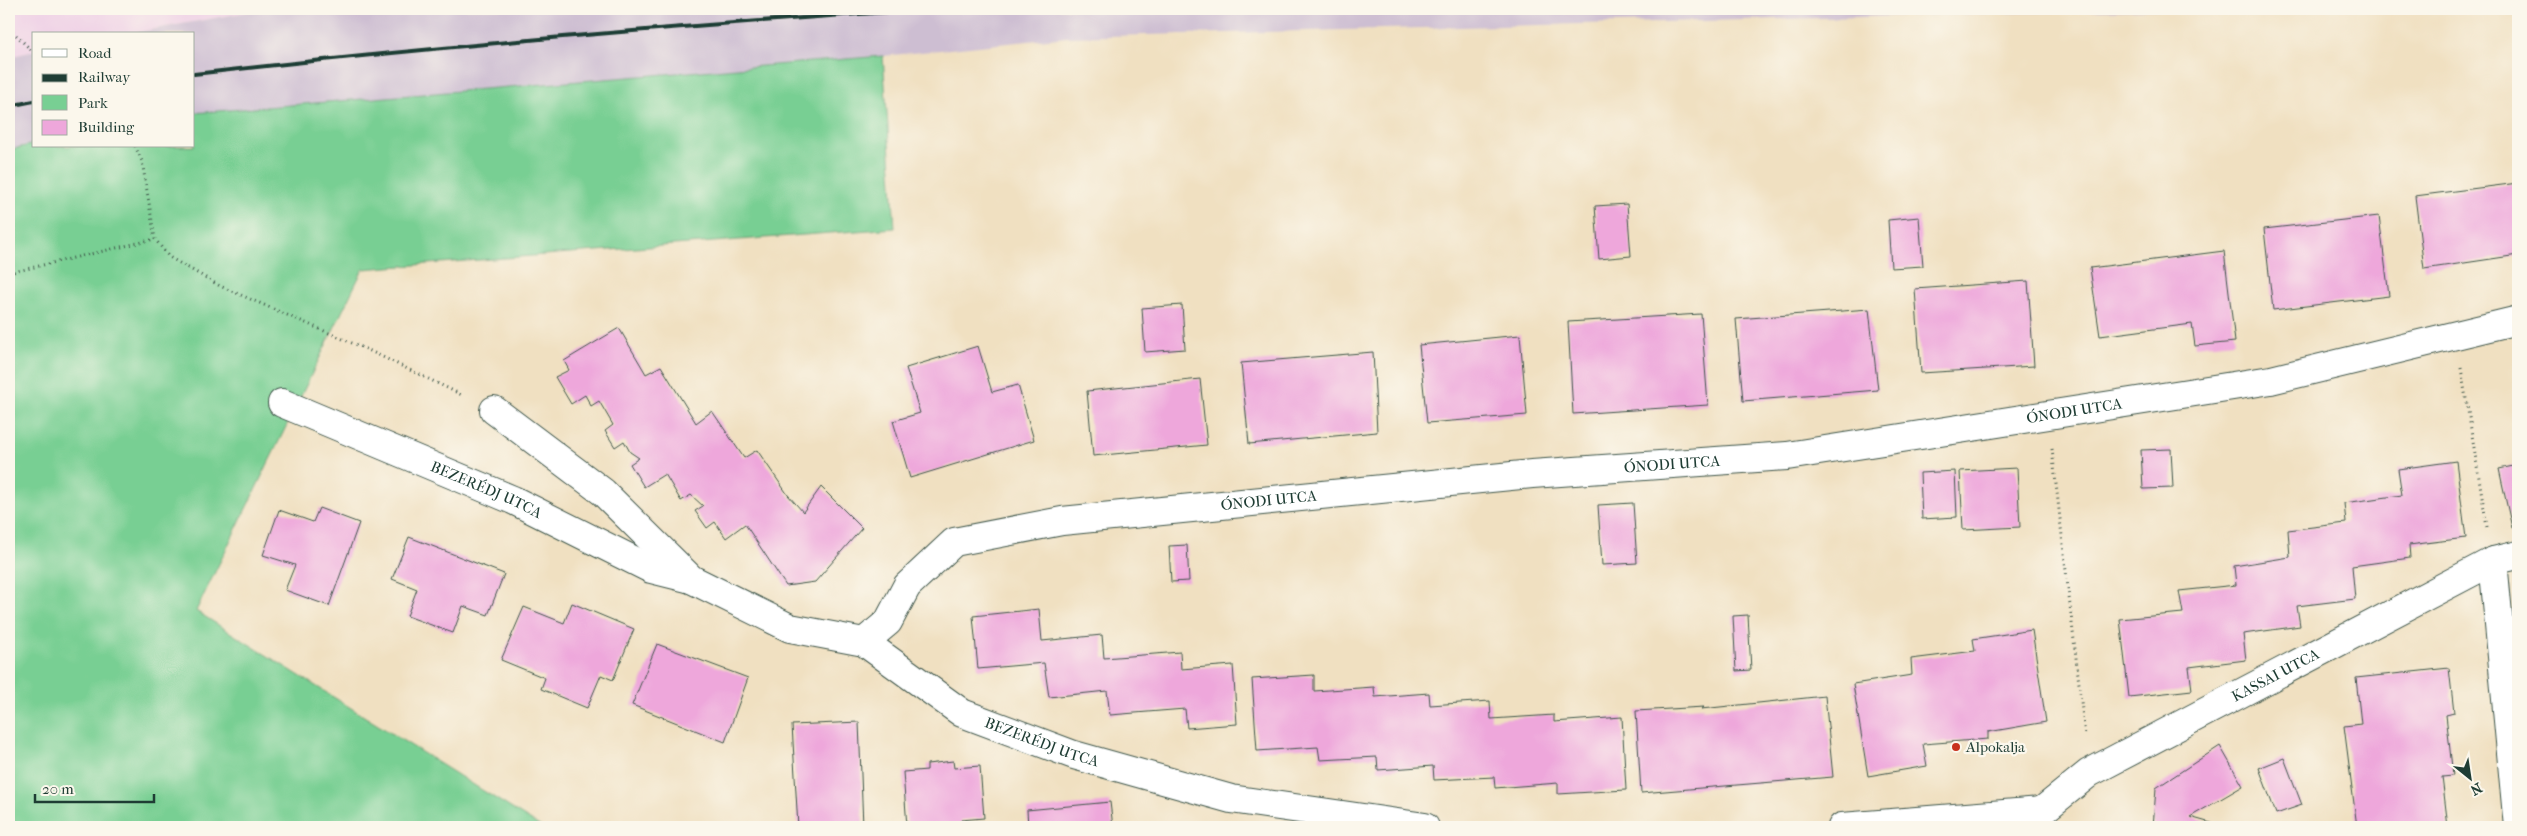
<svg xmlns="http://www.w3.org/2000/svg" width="2527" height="836" font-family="'IM FELL French Canon',serif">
  <rect width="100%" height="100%" fill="#fbf7ec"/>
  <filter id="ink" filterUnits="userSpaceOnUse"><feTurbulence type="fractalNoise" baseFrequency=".02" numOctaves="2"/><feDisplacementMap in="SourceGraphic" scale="10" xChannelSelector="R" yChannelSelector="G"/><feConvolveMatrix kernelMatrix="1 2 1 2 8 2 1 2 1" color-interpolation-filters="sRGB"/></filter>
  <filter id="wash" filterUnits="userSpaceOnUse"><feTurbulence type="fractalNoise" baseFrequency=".0096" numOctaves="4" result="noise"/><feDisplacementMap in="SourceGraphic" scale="20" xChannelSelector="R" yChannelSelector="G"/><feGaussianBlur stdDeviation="1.12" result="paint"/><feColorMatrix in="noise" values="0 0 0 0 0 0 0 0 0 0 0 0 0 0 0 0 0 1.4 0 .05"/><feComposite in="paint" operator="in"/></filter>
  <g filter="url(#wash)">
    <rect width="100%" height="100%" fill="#f0e0c1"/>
    <path fill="#efd0e6" d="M9,9h255l-136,25h-94v17l-25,6z"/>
    <path fill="#cdbed2" d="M264,9h1915l-1112,28 -184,19 -689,57v-79h-66z
      M34,51v93l-25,6v-93z"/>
    <path fill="#78cf93" stroke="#4c8664" d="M883,56l12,172 -532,41 -167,342 345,216h-532v-677l25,-6v2h160v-33z"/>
    <g id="blocks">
      <path fill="#eea7db" d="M2518,183v72l-94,14 -9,-73z
        M1627,204l4,52 -32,3 -4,-53z
        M2379,216l10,80 -116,14 -9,-81z
        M1919,217l4,49 -32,2 -3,-48z
        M2224,251l11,91 -40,4 -3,-22 -92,12 -10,-68z
        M2028,281l6,85 -113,7 -6,-84z
        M1182,305l3,44 -40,3 -3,-44z
        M1869,309l9,81 -135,11 -7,-82z
        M1701,314l7,91 -135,9 -5,-92z
        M619,328l27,46 15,-8 35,57 16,-12 32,47 13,-8 31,45 15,17 18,-25 41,41 -47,54 -29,4 -41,-62 -19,14 -11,-16 -8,6 -12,-17 8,-5 -12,-11 -10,6 -16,-27 -21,13 -14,-23 9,-6 -9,-6 -6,-11 -9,6 -10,-16 8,-6 -14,-24 -8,5 -6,-11 -14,9 -16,-27 14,-7 -5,-9z
        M1520,335l7,80 -100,8 -8,-78z
        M978,346l14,46 26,-7 16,55 -124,38 -17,-57 27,-8 -14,-45z
        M1373,352l4,80 -128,12 -8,-81z
        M1200,379l7,66 -114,11 -6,-65z
        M2171,449l2,39 -30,1 -2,-39z
        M2456,461l10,77 -57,7 1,13 -58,8 3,33 -58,7 3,20 -57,8 3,26 -57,7 3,23 -63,7 -9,-78 63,-6 -4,-22 57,-6 -2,-19 56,-9 -2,-27 58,-7 -2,-20 58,-8 -4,-26z
        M2518,465v63h-6l-13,-59z
        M2017,468l3,59 -57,3 -3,-59z
        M1955,471l2,46 -35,2 -2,-46z
        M1633,503l4,60 -35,2 -4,-60z
        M319,508l40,15 -30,83 -44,-16 10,-25 -32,-10 16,-45 34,12z
        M409,537l95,37 -16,41 -25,-9 -10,27 -46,-17 10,-27 -25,-10z
        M1187,545l2,36 -18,1 -2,-36z
        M572,603l62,26 -21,51 -12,-5 -14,33 -46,-19 4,-11 -44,-18 23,-53 40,16z
        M1039,609l3,32 60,-6 2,23 76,-6 1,17 52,-4 4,59 -50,4 -2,-19 -75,6 -3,-24 -58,6 -5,-34 -66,6 -5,-53z
        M1748,615l3,55 -15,1 -3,-55z
        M2032,630l14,92 -58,10v7l-65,5 4,22 -59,10 -15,-92 59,-9 -1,-16 64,-8 -2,-12z
        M657,644l91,34 -23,64 -93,-37z
        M2449,668l5,45 -8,2 7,61 -11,1 6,50h-91l-13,-101 17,-2 -5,-46z
        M1314,675v16l60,-4 1,10 54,-4 1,12 60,-4 1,18 63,-4v7l68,-5 4,73 -68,4v-11l-63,5 -1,-11 -60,3 -1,-14 -55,4 -1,-13 -57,3 -2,-13 -61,4 -5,-72z
        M1825,696l8,81 -192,16 -5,-82 68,-4 -3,2z
        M859,722l4,105h-65l-6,-102z
        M2220,746l23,40 -53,31 35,10h-72l3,-39z
        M2284,758l18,47 -26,9 -17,-46z
        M953,761l1,7 26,-2 4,52 -23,2 1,7h-55l-4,-55 24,-2v-6z
        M1110,802l3,25h-85l-1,-17z"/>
    </g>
  </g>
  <g filter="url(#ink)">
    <use href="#blocks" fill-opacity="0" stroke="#3e5549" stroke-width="1"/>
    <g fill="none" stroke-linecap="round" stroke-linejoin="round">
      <g stroke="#3e5549" stroke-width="30">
        <g id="minor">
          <path id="s1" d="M282,403l231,97 138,69 40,10"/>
          <path id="s2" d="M494,410l109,82 88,87 99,49 74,14 98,71 112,42 157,44 194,28"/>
          <path d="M2493,561l25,266"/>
          <path id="s3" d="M864,642l24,-20 19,-36 47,-44 108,-21 470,-47 255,-18 484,-76 247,-60"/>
          <path id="s4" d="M2042,811l47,-38 404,-212 25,-6"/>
          <path d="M1842,827l200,-16"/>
        </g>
      </g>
      <path stroke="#3e5549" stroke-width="3" stroke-dasharray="1 4" stroke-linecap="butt" d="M9,28l25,25
        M135,146l7,15 13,78 14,18 51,29 146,63 98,47
        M9,273l146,-34
        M2461,368l26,159
        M2052,449l33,287"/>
      <use href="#minor" stroke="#fff" stroke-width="28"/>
      <path stroke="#1f3d34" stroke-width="4" d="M194,74c246,-28 492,-49 739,-65
        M9,106l25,-5"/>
    </g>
  </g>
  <circle fill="#c8321e" stroke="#fbf7ec" stroke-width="2" cx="1956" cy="747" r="5"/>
  <g text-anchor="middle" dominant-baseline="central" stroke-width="4.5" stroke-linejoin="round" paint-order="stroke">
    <g font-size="15" fill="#1f3d34" stroke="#fbf7ec">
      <text stroke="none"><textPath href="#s3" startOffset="1265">ÓNODI UTCA</textPath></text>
      <text stroke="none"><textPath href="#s3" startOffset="859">ÓNODI UTCA</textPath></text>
      <text stroke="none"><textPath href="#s1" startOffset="222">BEZERÉDJ UTCA</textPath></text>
      <text stroke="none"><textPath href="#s3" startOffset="454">ÓNODI UTCA</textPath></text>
      <text stroke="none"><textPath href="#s4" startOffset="271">KASSAI UTCA</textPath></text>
      <text stroke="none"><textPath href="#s2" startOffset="652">BEZERÉDJ UTCA</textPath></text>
    </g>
    <g font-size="15" fill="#1f3d34" stroke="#fbf7ec" text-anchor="start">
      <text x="1966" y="747">Alpokalja</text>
    </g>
  </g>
  <rect width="2527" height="836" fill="none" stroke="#fbf7ec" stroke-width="30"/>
  <rect x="32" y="32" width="162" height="115" fill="#fbf7ec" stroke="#a3ada2"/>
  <rect x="42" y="49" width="25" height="8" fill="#ffffff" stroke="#a3ada2"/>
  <text x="78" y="58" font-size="15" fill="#1f3d34">Road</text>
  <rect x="42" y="74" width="25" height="8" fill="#1f3d34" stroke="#a3ada2"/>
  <text x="78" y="82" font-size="15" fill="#1f3d34">Railway</text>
  <rect x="42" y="95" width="25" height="15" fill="#78cf93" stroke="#a3ada2"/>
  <text x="78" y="108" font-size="15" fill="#1f3d34">Park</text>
  <rect x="42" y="120" width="25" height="15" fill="#eea7db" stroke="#a3ada2"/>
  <text x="78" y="132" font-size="15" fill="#1f3d34">Building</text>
  <g transform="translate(2470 778) rotate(150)" stroke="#fbf7ec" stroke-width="4" paint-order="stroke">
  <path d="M0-4L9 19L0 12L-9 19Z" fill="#1f3d34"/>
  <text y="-8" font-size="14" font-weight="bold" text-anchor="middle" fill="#1f3d34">N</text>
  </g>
  <path d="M35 794v8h119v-8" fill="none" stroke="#1f3d34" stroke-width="2.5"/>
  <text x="42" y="794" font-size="15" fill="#1f3d34" stroke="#fbf7ec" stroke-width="4" paint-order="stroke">20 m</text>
</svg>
